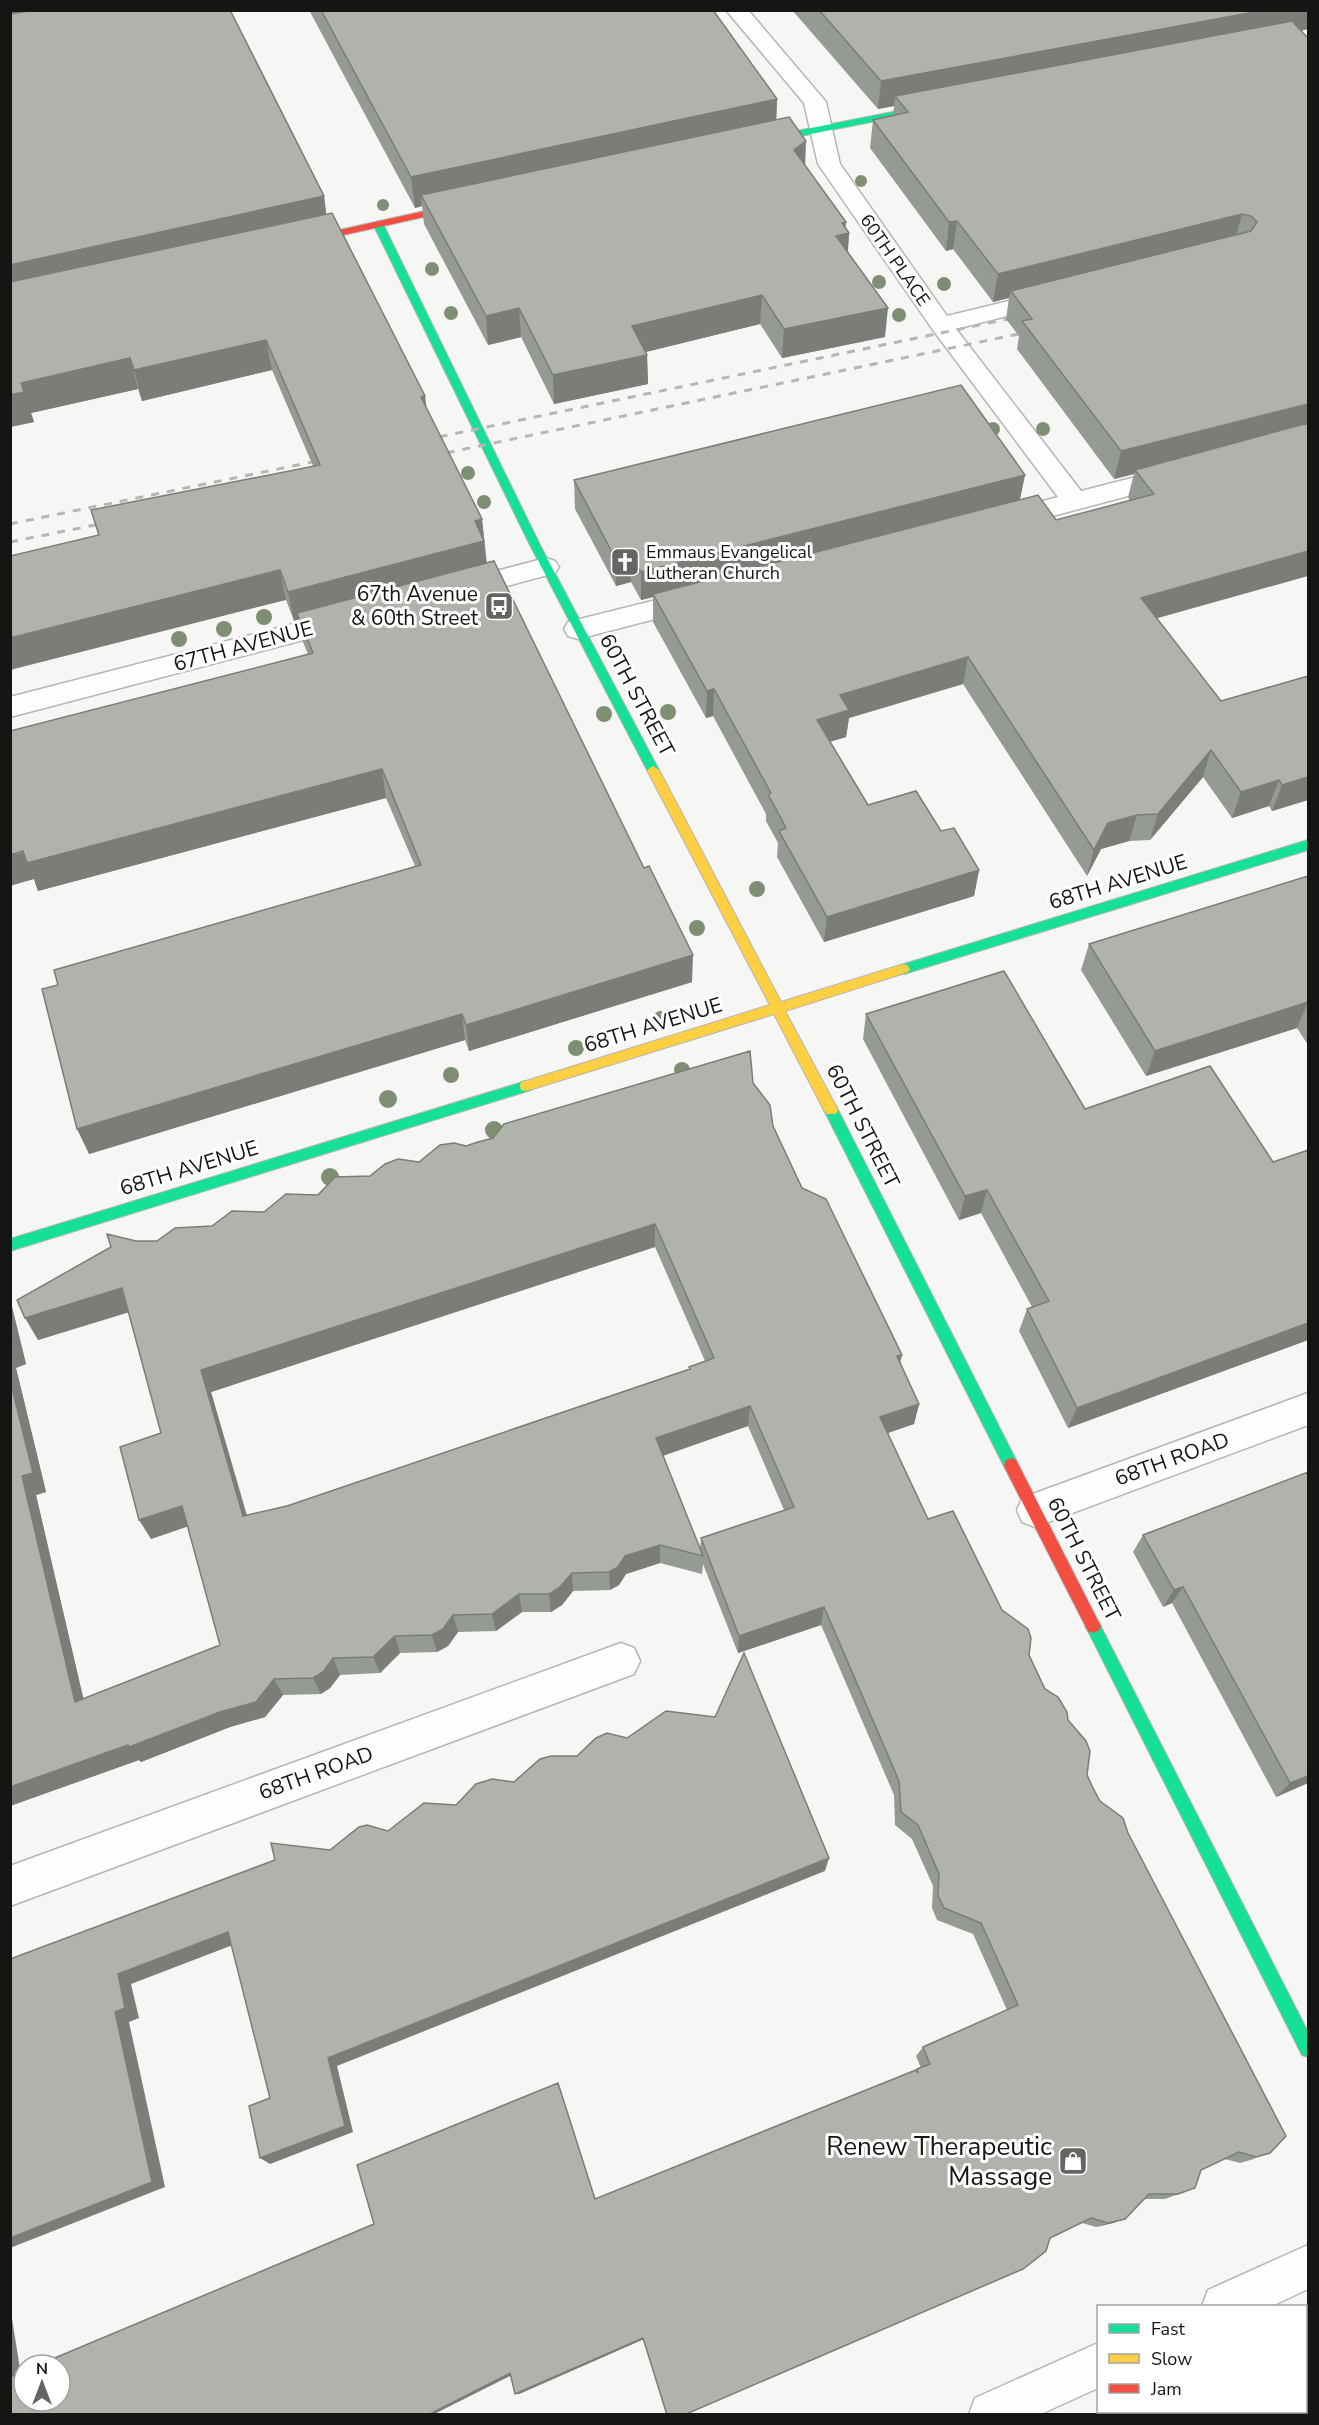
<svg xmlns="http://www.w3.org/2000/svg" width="1319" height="2425" font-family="'Nunito Sans',sans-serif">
  <rect width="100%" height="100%" fill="#f6f7f5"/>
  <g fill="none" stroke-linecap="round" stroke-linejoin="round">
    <g stroke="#b5b6b4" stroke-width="3">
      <path id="street" d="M726,10h22l78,92 14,62 107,152 103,-25 8,2 4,5 -4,5 -102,26 125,162 94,-24 9,2 4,6 -4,6 -180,48 -9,-3 -4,-6 4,-6 63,-17 -125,-167 -115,-166 -14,-61z
        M546,558l9,3 4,6 -4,6 -96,26 -9,-2 -4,-7 4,-7z
        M696,590l9,2 4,7 -4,7 -127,33 -10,-3 -4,-7 4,-7z
        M343,611l10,2 3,7 -3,7 -343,90v-20z
        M1308,1393v32l-273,102 -13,-5 -5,-12 5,-12z
        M621,1643l13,5 6,13 -6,13 -624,232v-40z
        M1308,2245v44l-36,17h-70l6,-16z
        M1098,2343v45l-57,26h-72l6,-16z"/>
    </g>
    <g stroke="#b5b6b4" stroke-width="2">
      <path id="fast" d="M938,103l3,1v4l-185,37 -5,-3 5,-3z
        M378,221l5,3 157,321 119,225 -2,3h-8l-2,-3 -117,-225 -157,-321z
        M1308,840v10l-404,124 -6,-5 6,-5z
        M526,1081l5,1 1,4 -1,4 -521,161v-12z
        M831,1105l5,1 180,354 2,5 -2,5 -5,2 -5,-2 -182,-360 2,-4z
        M1093,1619l5,2 210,411v25l-6,-2 -214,-424 -3,-5 3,-5z"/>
    </g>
    <g stroke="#b5b6b4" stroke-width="2">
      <path id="slow" d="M653,766l6,4 122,232 123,-38 4,2 2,3 -2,3 -123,39 53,99 -2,4h-10l-52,-100 -248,77 -5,-1 -1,-4 1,-4 5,-1 244,-76 -123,-235z"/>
    </g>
    <g stroke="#b5b6b4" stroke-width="2">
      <path id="jam" d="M465,202l5,3 -2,2 -169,38 -5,-3 5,-3z
        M1011,1458l5,2 82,161 3,5 -3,5 -5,2 -5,-2 -82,-161 -2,-5 2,-5z"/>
    </g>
    <use href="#street" fill="#fefefe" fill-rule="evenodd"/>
    <use href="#fast" fill="#16e098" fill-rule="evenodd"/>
    <use href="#slow" fill="#ffcf43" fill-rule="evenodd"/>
    <use href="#jam" fill="#f24e42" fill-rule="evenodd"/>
    <path stroke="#b6b6b5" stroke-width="3" stroke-dasharray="8 8" stroke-linecap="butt" d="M424,440l599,-124
      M431,456l602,-125
      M10,524l317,-65
      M10,542l100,-20"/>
  </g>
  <g fill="#7e8f74">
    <circle cx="861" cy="181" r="6"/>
    <circle cx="383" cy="205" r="6"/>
    <circle cx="432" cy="269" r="7"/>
    <circle cx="879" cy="282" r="7"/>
    <circle cx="944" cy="284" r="7"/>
    <circle cx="451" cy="313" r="7"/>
    <circle cx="899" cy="315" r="7"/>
    <circle cx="993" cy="429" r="7"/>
    <circle cx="1043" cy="429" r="7"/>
    <circle cx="468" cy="473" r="7"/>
    <circle cx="484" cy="502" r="7"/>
    <circle cx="264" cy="617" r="8"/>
    <circle cx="224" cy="629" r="8"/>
    <circle cx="179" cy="639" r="8"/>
    <circle cx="668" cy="712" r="8"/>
    <circle cx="604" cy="714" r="8"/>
    <circle cx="757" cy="889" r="8"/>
    <circle cx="697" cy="928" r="8"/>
    <circle cx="661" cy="1019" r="8"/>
    <circle cx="576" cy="1048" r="8"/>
    <circle cx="682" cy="1070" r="8"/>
    <circle cx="451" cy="1075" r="8"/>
    <circle cx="388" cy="1099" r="9"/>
    <circle cx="494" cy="1130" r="9"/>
    <circle cx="330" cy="1177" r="9"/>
  </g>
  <path fill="#969a94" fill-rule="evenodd" d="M309,10h404l64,89 -1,20 29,46 41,57 -1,5 4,6 -1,18 37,86 -103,21 -22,-34 -114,28 1,3 1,29 -94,20 -33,-67 -33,8 -64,-121 -2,-18 -7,2z
    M792,10h516v19l-7,2 5,5 -149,582 64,83 87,99 -36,11 -3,-5 -37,12 -29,-41 -53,63 -21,1 -28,8 -14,27 -124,-192 -114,34 -3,19 -16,5 38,63 73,26 38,39 -5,26 -150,46 -47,-85 1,-14 -12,-22v-7l-53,-98 -7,2 -53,-96v-25l-12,3 -10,-18 -15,4 -41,-77 -1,-29 451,-5 -5,24 36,21 74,-19 -2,-4 6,-23 -20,5 -97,-130 2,-13 -13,-17 3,-21 -16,4 -40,-53 -7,2 -76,-103 3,-28 20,-5 1,-9 -16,3z
    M324,196l2,18 101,195 55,110 5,44 205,419 -223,69 -4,-11 -376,114 -31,-169 357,-119 -29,-68 -348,93 -4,-12 274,-225 -5,-12 -5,-22 -4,1 -8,-21 -187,-65 -8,-25 222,-44 -41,-96 -130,31 -4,-12 -107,24 3,9 -24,5z
    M1308,876v169l-11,-17 -151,48 -65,-106 8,-26z
    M866,1014l219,95 188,53 35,-12v190l-240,88 -49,-97 8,-22 5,-2 -51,-94 -22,7 -96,-181z
    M753,1083l49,105 98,174 19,42 -5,20 -26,9 40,86 74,91 27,45 16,34 23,31 19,55 13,26 28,32 158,303 -32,23 -14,4 -15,-4 -24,11 -6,18 -30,11h-21l-31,24 -17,4 -14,-4 -438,116 -125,55 -9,-19 -78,40h-422l10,-46 4,32 572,-202 320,-129 5,-2 -5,-12 7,-9 84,-37 -34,-76 -36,-14 -5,-12 1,-22 -21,-47 -17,-14 -1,-30 -73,-170 -83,28 -35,-89 -1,10 -42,-11 -34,11 -7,11 -9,5 -37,1 -11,14 -11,7h-29l-26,19 -38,1 -10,14 -11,6 -37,1 -20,20 -40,2 -10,13 -9,6 -38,1 -18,22 -35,10 -89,35 -2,-2 -129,46 2,-499 14,57 -10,4 30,124 -10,3 47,204 137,-54 -32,-119 -37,13 10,-106 -33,-121 -90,28 98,-99h21l107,-29 54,-17 52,-19 49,-14 47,-16zM655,1247l50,114 -16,6v2l-402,137 -40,9 -36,-123zM748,1426l36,84 -83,28 -1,10 -37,-92z
    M1308,1472v311l-32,14 -104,-194 -9,4 -30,-55 10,-17z"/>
  <path fill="#7a7d78" d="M10,10h114l-114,20z
    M1265,10h43v19l-406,76 -7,-9 -1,10 -16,3 3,-28z
    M777,99l-1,31 -355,65 1,11 -7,2 -4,-31z
    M806,141l-1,29 -11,-20z
    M324,196l4,31 -318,70v-32z
    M1242,214l-8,29 -223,48 -2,7 -16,4 5,-28z
    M957,221l-4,28 -7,2 3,-29z
    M846,222l-1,12 4,-1 -2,29 -11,-26 6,-13z
    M762,295l-2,29 -127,31 -1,-29z
    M519,308l2,29 -33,8 -2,-29z
    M888,308l-3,29 -103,21 2,-29z
    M266,340l6,30 -130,31 -8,-31z
    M647,355l1,29 -94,20 -1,-29z
    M130,358l8,31 -107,24 3,9 -24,5v-32l11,-12z
    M425,396l4,30 -8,-29z
    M1308,404v23l-173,43 -1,4 -20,5 7,-28z
    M1025,475l-6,28 -366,91v3l-12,3v-28z
    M482,519l5,52 -190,42 1,7 -4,1 -6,-29 187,-71z
    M1308,551v25l-175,49 8,-27z
    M631,554v28l-15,4 -1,-28z
    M280,570l6,30 -276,70v-32z
    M968,657l-5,27 -114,34 -3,19 -32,9 3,-26 23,-25z
    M714,689l-1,27 -7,2 1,-27z
    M1211,750l-8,27 -53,63 8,-26z
    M382,769l4,29 -348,93 -4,-12 -24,7v-31z
    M1308,777v23l-36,11 10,-26z
    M1279,780l-10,26 -37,12 9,-26z
    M1137,815l-8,26 -28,8 -14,27 7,-26 14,-27z
    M979,870l-5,26 -150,46 3,-25z
    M693,955l-1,27 -223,69 -3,-26z
    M1308,1002l-11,26 -151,48 9,-25z
    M462,1014l3,26 -376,114 -12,-25z
    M987,1190l-6,23 -22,7 6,-24z
    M655,1224v23l-444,145 41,143 -9,-19 -42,-146z
    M122,1288l11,23 -95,29 -13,-22z
    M10,1304l2,3 14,57 -10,4 30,124 -10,3 52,223 -13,-16 -53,-226 -12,-96z
    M1308,1323v17l-240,88 9,-20z
    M902,1355l-5,21v-20z
    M919,1404l-5,20 -38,13 4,-20z
    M750,1406l-2,20 -92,32v-20z
    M182,1506l10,19 -41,14 -12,-19z
    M660,1545v18l-34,11 -7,11 -9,5 -1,-18 16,-16z
    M572,1573l1,18 -11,14 -11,7 -2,-18z
    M1183,1587l-11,16 -9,4 11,-17z
    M519,1594l3,18 -26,19 -4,-17z
    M824,1607l-3,18 -83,28 1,-17z
    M453,1615l5,17 -10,14 -11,6 -5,-17z
    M395,1636l5,17 -20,20 -7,-16z
    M333,1658l7,17 -10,13 -9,6 -8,-16z
    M274,1679l9,16 -18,22 -35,10 -89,35 -2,-2 -129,46v-19z
    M1308,1776v7l-32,14 14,-14z
    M829,1858l-4,13 -488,195 16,66 -83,32 -10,-6 68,-100z
    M228,1932l10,11 -107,41 8,34 -10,4 36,165 -155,61v-10l105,-226 3,-38z
    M1125,2219l-12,4 -17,4 12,-4z
    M10,2306l10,63h4v8h-14z
    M643,2338l1,1 -125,55h-4z
    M510,2373l4,1 -82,41h-4z"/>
  <path fill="#afb3ac" stroke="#7a7d78" stroke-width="1.5" fill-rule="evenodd" d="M35,10h195l94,186 -314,69v-251z
    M321,10h392l64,89 -366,78z
    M819,10h446l-384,71z
    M1292,21l14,15 2,1v367l-187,47 -99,-130 10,-2 -21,-28 240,-60 6,-9 -6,-6 -9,-2 -244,60 -41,-53 -8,1 -76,-102 35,-8 -13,-16z
    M789,117l17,24 -12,9 52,72 -4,1 7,10 -13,3 52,72 -104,21 -22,-34 -130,31 15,29 -94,20 -34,-67 -33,8 -65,-121z
    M332,213l93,183 -4,1 61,122 -7,2 9,20 -196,51 -8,-22 -270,68v-82l89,-21 -8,-25 229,-45 -54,-125 -132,30 -4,-12 -109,25 3,9 -14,3v-113z
    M961,385l64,90 -384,97 -10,-18 -16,4 -41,-78z
    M1308,423v128l-167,47 80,103 87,-25v101l-26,8 -3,-5 -38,12 -30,-42 -53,64 -21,1 -29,8 -14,27 -126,-193 -128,38 9,15 -32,10 51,85 48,-14 25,40 13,-3 25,42 -152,47 -48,-86 7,-3 -18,-34 3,-1 -57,-104 -7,2 -54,-97 385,-99 18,25 98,-26 -19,-24z
    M494,561l150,307 5,-2 44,89 -227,70 -4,-11 -385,115 -35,-140 16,-4 -4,-15 367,-105 -39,-96 -355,94 -4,-12 -13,4v-124l303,-78 -16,-40z
    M1308,876v126l-153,49 -66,-107z
    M1004,971l81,138 125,-43 63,96 35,-12v173l-231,85 -50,-99 22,-8 -62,-111 -22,6 -99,-182z
    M750,1051l3,32 17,22 3,21 29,62 24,11 76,156 -5,1 22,48 -39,13 48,102 25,-8 49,99 26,19 3,9 -2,17 16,34 13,8 9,15 1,8 18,21 4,10 -3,24 6,13 7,13 23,17 5,15 158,303 -16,17 -14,4 -17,-5 -38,18 -6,18 -17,6h-29l-24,25 -17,4 -17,-5 -41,20 -4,13 -23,18 -339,146h-17l-24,-77 -128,56 -5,-21 -82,42h-418v-38l14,-6v30h36v-36h-22l336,-141 -17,-59 201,-82 37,116 321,-129 2,3 -1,-4 13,-5 -7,-17 95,-42 -37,-82 -37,-15 -6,-12 1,-22 -21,-49 -17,-13 -2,-31 -75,-174 -85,29 -38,-98 93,-31 -44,-101 -94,32 47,118 -43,-11 -35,11 -7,11 -9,5 -37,1 -13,15 -10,6h-30l-27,20 -39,1 -10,14 -11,6 -37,1 -22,21 -40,1 -10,14 -10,6 -39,1 -18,23 -36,10 -91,35 -1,-2 -118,42v-407l23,93 -11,3 53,226 145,-57 -38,-139 -43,14 -19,-73 41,-14 -39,-145 -97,30 -8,-18 94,-53 -4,-13 29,7h21l18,-13 37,-2 20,-15 32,1 22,-18 32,1 17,-18 35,-1 15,-12 13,-5 21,3 21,-17 14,-2 12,3 12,-4 15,-4 11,-14zM655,1224l59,134 -25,9 1,2 -403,137 -44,10 -42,-146z
    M10,1333l3,10h-3z
    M1308,1472v304l-18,7 -107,-196 -9,3 -31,-55z
    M744,1653l85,205 -501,200 17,68 -85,32 -11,-52 21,-8 -42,-166 -110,42 7,34 -10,4 37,170 -142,56v-279l265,-99 -4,-17 59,7 29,-23 8,-2 21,6 36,-28 32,2 20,-21 16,-5 22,3 26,-23 11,-3h26l19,-18 11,-5 20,5 39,-27 49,6z"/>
  <defs>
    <g id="church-square" transform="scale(1.5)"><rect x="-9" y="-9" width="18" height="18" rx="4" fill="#646563" stroke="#fff"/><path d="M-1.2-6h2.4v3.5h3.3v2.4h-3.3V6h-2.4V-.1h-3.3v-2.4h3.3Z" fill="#fff"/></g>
    <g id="bus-square" transform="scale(1.5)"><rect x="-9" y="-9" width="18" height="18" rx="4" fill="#646563" stroke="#fff"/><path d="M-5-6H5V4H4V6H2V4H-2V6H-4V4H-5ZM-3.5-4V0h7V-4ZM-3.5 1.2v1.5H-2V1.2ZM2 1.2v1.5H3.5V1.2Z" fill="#fff"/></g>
    <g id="shop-square" transform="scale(1.5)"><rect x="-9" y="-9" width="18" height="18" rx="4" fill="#646563" stroke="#fff"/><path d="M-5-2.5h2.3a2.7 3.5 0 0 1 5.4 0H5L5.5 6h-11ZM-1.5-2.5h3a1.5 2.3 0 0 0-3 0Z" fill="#fff"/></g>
  </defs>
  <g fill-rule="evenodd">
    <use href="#church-square" x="625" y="562"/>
    <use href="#bus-square" x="499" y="606"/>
    <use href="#shop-square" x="1073" y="2161"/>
  </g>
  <g text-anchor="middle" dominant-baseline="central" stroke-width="6" stroke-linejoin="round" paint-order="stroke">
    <g font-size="18" fill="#151614" stroke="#fff">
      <text transform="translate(895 260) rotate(55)">60TH PLACE</text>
    </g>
    <g font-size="18" fill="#151614" stroke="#fff" text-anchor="start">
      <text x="646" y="552">Emmaus Evangelical<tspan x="646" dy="21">Lutheran Church</tspan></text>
    </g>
    <g font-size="21" fill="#151614" stroke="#fff" text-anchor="end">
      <text x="478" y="594">67th Avenue<tspan x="478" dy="24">&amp; 60th Street</tspan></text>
    </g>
    <g font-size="21" fill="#151614" stroke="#fff">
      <text transform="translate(243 646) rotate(-15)">67TH AVENUE</text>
      <text transform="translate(637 695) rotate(62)">60TH STREET</text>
      <text transform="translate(1118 882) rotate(-17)">68TH AVENUE</text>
      <text transform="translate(653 1025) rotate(-17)">68TH AVENUE</text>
      <text transform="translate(863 1126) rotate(63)">60TH STREET</text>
      <text transform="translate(189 1168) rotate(-17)">68TH AVENUE</text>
      <text transform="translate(1172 1459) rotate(-20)">68TH ROAD</text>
      <text transform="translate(1084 1559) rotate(63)">60TH STREET</text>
      <text transform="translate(316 1773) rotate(-20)">68TH ROAD</text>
    </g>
    <g font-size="26" fill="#151614" stroke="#fff" text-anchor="end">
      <text x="1052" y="2146">Renew Therapeutic<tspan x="1052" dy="30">Massage</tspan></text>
    </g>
  </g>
  <rect width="1319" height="2425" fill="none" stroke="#151614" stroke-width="24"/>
  <rect x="1097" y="2305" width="210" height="108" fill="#ffffff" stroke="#a1a2a1" stroke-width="1.5"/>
  <rect x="1109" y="2324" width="30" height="9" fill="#16e098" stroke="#a1a2a1" stroke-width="1.5"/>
  <text x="1151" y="2335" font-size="18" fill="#151614">Fast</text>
  <rect x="1109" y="2354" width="30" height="9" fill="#ffcf43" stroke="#a1a2a1" stroke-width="1.5"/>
  <text x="1151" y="2365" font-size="18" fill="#151614">Slow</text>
  <rect x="1109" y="2384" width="30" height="9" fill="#f24e42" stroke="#a1a2a1" stroke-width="1.5"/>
  <text x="1151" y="2395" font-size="18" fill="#151614">Jam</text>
  <g transform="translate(42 2383)"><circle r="28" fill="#ffffff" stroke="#a1a2a1" stroke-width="1.5"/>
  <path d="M0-4.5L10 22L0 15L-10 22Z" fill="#646563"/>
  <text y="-9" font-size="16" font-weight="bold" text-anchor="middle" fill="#151614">N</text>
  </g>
</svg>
